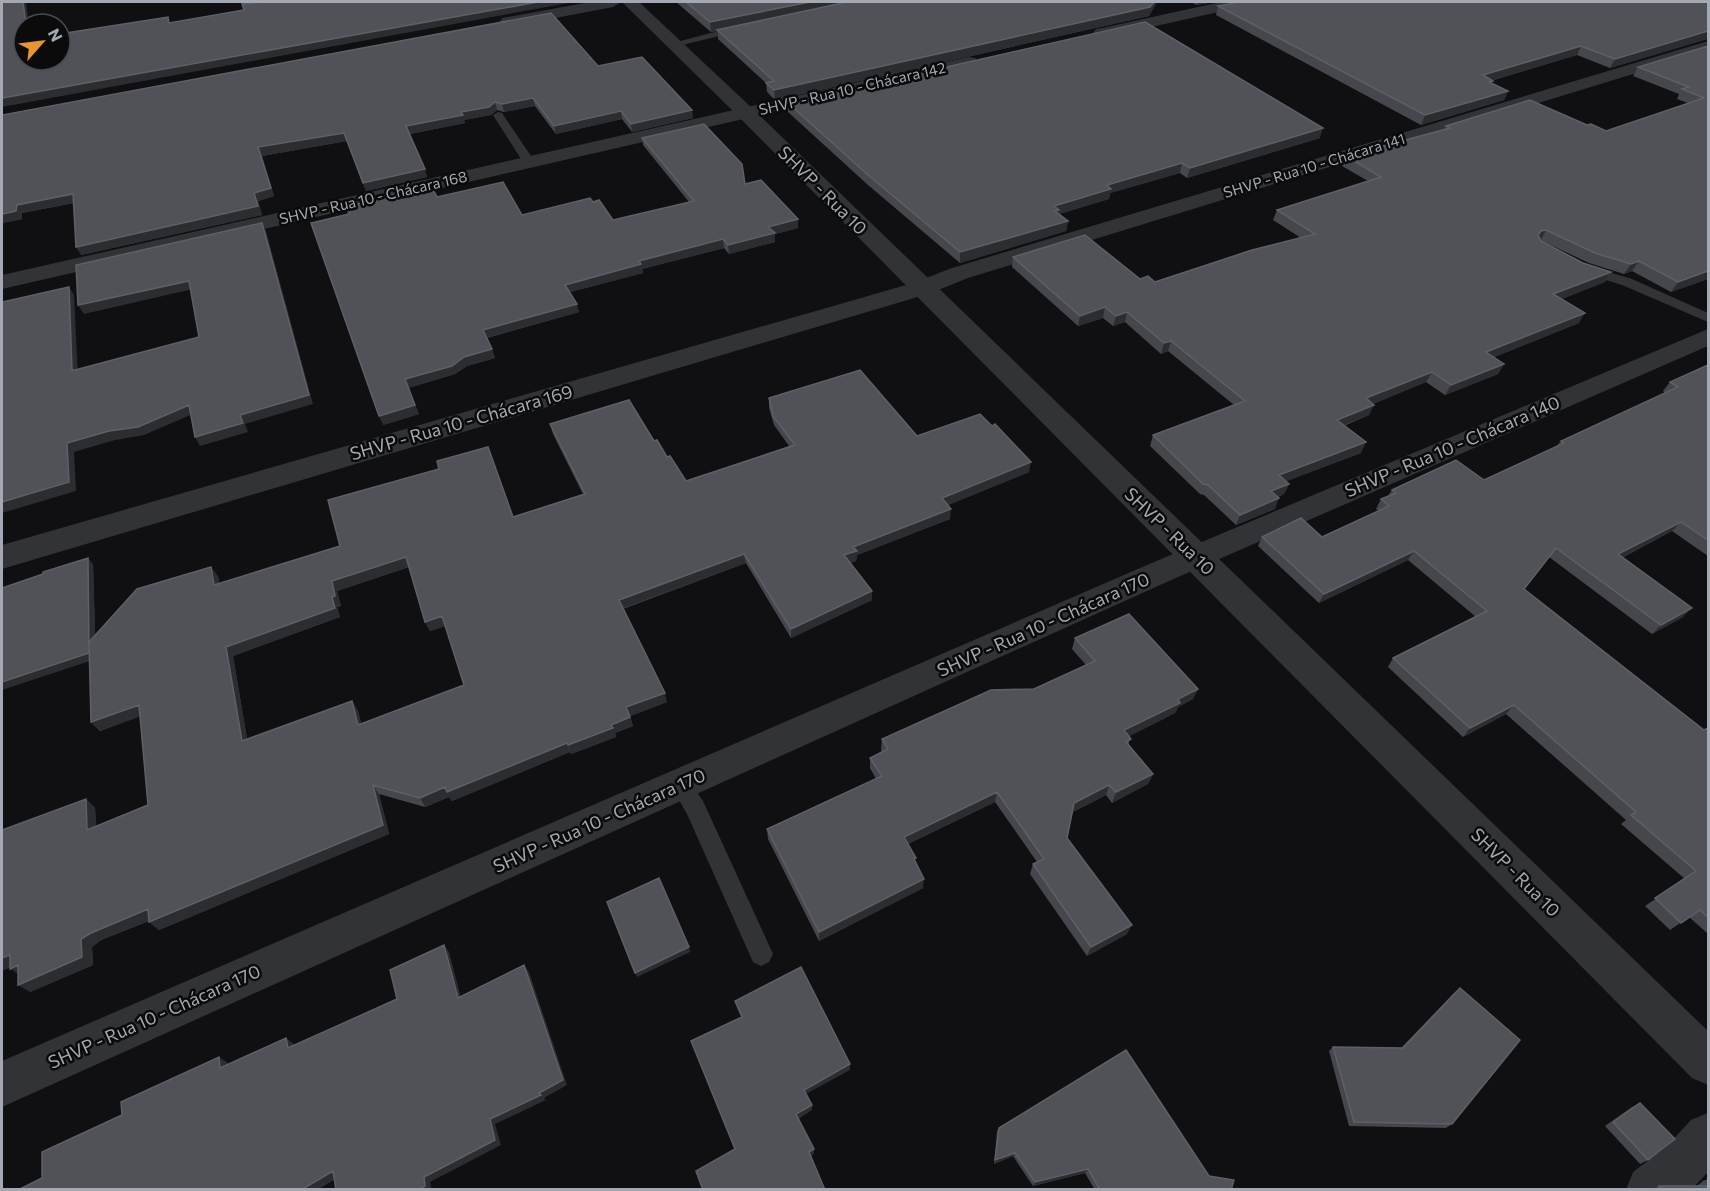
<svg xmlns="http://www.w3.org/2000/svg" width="1710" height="1191" font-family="Commissioner,sans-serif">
  <rect width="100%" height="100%" fill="#101012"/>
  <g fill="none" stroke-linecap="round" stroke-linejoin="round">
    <path fill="#313336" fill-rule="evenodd" d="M741,25l5,3 -2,2 -70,17 -5,-3z
      M498,112l4,1 33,49 -2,2h-8l-2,-2 -30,-47z
      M1585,265l47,14 76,34v9l-86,-37 -42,-13 -2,-3z
      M680,775l7,3 16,23 70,153 -4,8 -8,4 -8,-4 -66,-148 -17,-30 3,-6z"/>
    <path fill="#313336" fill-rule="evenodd" d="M590,2h31l-8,5 -105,20 -6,-1 -2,-4 2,-4 6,-1z
      M1221,2h28l-8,5 -139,31 -6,-1 -3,-4 3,-4 6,-1z
      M1708,41v10l-740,227 -37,15 -929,276v-24l911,-262 39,-15z
      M969,57l6,1 3,4 -3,4 -973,223v-14z
      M1708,329v17l-539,235 -1167,526v-46l1145,-496z
      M1708,1113v59l-17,18h-65l7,-18 32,-24 26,-28z"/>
    <path fill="#313336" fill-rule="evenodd" d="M622,2h17l113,106 956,923v54l-16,-7 -954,-962z"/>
  </g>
  <path fill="#46474d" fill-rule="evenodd" d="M676,2h481l-8,14 -374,84 -8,-8 -1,-9 -48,-44v-8l-7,1z
    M1190,2h23l-16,3z
    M1708,2v38l-1,-1 -97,29 -33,-13 -84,25 -1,3 16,8 -4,9 -83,25 -205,-110 2,-9z
    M1708,46v233l-37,13 -39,-21 -8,3 -35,-11 -49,-23 43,23 28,9 -6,10 -44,17 18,24 -85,34 10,7 -6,10 -53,21 -19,-13 -53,22 -4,11 -25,11 17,27 -75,28 3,3 -5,10 -6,3 -3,12 -39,16 -32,-30 -4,-1 -50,-48 3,-11 81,-30 -66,-54 -7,3 -36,-32 -12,4 -10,-8 -25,8 -66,-59 1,-10 142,25 146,-44 -28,-18 4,-10 91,-29 -26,-15 4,-10 98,-26 2,-4 141,-1 19,6 82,-28 -11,-4 2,-5 -46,-18 5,-9z
    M598,66l95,52 -61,14 -10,-13 -66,15 -21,-28 -31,6 -7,-2 -6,5 -27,5 1,3 -55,11 17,43 -61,14 -19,-50 -85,15 12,40 -16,5 4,14 -181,40 -7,-52 -52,10v6l-20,4v-108z
    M788,103l532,35 -133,40 -7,-5 -70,20 -1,6 -50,15 9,7 -2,10 -106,32 -92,-78 -80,-73z
    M642,138l103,46 53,44 -23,6v8l-46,12 -5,-6 -82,21 1,4 -73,19 9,20 -92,26 8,20 -28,8 -12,8 -47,14 11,26 -36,11 54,-228 85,18 91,5 76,-18 -46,-57z
    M1708,365v191l-36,-25 -50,27 61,59 -31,17 -103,-77 -25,32 180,141 4,-2v204l-1,1 -18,-16 -19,13 -25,-24 40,-27 -64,-55 5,-4 -120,-106 -43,23 -75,-70 5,-9 83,-41 -68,-57 -89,43 -61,-57 4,-9h60l57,-26 -3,-2 5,-10 7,-3 4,-6 92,-10 72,-33 5,-6 104,-48 -2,-2 7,-9z
    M769,398l148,38 112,36 -81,33 2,14 -93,36 -1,6 -6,2 22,28v9l-81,38 -45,-75 -123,46 44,93 -37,14 3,10 -18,7 1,4 -45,17 -1,-2 -118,49 -3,-4 -24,10 -46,-13 10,40 -230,96 -10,-8v-1l-48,19 -9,7 1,18 -63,27 56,-193 9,9 1,18 52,-21 -8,-89 -40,15 -9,-9 -1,-61 3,-97 2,71 123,-59 1,8 294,-67 70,-23 -30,-60 -3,-10 104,17 32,40 103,-35 -15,-21 -5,-17zM409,567l16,55 5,9 15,-5 19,59 -103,39 -3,-13 -6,-10 -105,38 -14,-83 107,-39 -3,-10 4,-1 -4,-15z
    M1075,638l123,51 -5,10 -15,8 -3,6 -46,23v9l24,29 -5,10 -36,19 -6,-8 -33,17 -6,26 60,96 -40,22 -57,-82 3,-10 4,-2 -42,-60 -87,42 8,19 7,25 -104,53 -51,-102 -1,-10 109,-50 -6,-11v-10l12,-6 -1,-2 1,-11 152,-50 52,-24 -14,-16z
    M1460,988l-8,136 -6,4 -97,-2 -20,-75 4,-4 68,1 53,-55z
    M1640,1103l8,57 -8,4 -35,-38 27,-19z
    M999,1128l210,48 22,14h-136l-10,-17 -52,13 -20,-30 -19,8 3,-33z
    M1708,1179v11h-58l9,-4h38l6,-5z"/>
  <path fill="#2c2d31" d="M23,2h3l3,22h-3z
    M538,2h36l-572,105v-9z
    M810,2h49l-148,30 -1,-10z
    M1154,2h3l-8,14 -374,84 -1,-10z
    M1198,2h15l-16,3z
    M1708,31v6l-1,2 -97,29 5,-9z
    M1581,46l-4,9 -99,30 5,-10z
    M1508,91l-4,9 -83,25 4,-10z
    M533,98l2,8 -31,6 -2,-8z
    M495,102l2,8 -6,5 -27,5 1,3 -56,11 -3,-8 55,-14z
    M692,110l1,8 -61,14 -1,-8z
    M621,111l1,8 -66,15 -2,-8z
    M1323,128l-3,10 -133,40 3,-10z
    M344,133l3,8 -85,15 12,40 -16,5 4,14 -181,40 -5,-8 178,-54 4,-46z
    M1182,163l-2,10 -70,20 -1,6 -56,17 1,-10 53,-21z
    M425,169l2,8 -61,14 -3,-8z
    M73,194l5,8 -56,11v6l-20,4v-9l15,-9z
    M798,219v9l-23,6v8l-46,12 -1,-9 40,-18z
    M1068,221l-2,10 -106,32v-11z
    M262,223l4,8 47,173 -68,20 3,8 -48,14 -5,-9 45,-22z
    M1546,230l-5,10 -6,1 3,-6 3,-4z
    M723,239l1,9 -82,21 1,4 -76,20 -2,-8 74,-24z
    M1639,261l-7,10 -8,3 7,-10z
    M1708,271v8l-37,13 7,-10z
    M1611,272l-6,10 -58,23 6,-11z
    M189,281l4,8 -109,25 -6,-9z
    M69,287l5,8 4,84 -6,-9z
    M577,304l2,8 -93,26 -3,-8z
    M1105,307l-2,11 -25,8 2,-10z
    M1127,312l-2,10 -12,4 3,-10z
    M1585,313l-6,10 -99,40 6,-11z
    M1171,341l-3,10 -7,3 3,-11z
    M492,349l3,9 -28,8 -12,8 -47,14 11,26 -36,11 -4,-9 26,-37 59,-22z
    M1504,364l-6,10 -53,21 6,-10z
    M1432,372l-6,10 -65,27 5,-11z
    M189,405l6,8 -51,22 -29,5 -41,12 2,39 -74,22v-11l65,-59z
    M1374,405l-5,10 -37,15 5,-10z
    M1366,442l-5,11 -87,33 5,-11z
    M1031,462l-2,10 -88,36 1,-10z
    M1289,484l-5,10 -18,7 5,-10z
    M1279,498l-4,11 -39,16 4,-10z
    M951,509l-1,10 -93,36 -1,6 -12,4v-10l9,-8z
    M1681,522l-9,9 -62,33 8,-10z
    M1414,551l-6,9 -89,43 5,-9z
    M744,554l2,9 -125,46 -2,-9z
    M406,557l5,9 -74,25 4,15 -4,1 3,10 -107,39 16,94 -7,-9 -16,-94 106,-50v-16z
    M88,558l5,6 3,95 -94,31v-8z
    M211,567l7,9 3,19 -7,-10z
    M872,591v9l-81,38v-9z
    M1692,608l-9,9 -31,17 9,-9z
    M442,616l4,10 -16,5 -5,-9z
    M1198,689l-5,10 -15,8 -3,6 -55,28 4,-11 54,-31z
    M665,693l2,9 -39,15 -2,-10z
    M352,701l6,10 6,23 -6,-9z
    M139,705l8,9 -47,17 -9,-9z
    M1514,705l-8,9 -43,23 7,-9z
    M630,717l3,9 -18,7 1,4 -45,17 -3,-9 43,-20z
    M567,743l3,9 -118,49 -3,-4 -24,10 -5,-9 25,-11z
    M1153,774l-5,10 -36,19 4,-11z
    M373,785l6,9 10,40 -230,96 -10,-8z
    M1109,785l-3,10 -35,18 3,-10z
    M997,792l-2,10 -92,44 1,-9z
    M86,799l9,9 2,30 -10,-8z
    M924,879l-1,9 -104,53v-9z
    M148,909l10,8 -57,23 -9,7 1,18 -63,27 -12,-7 73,-52z
    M1132,925l-5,9 -40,22 4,-9z
    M444,945l5,7 14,53 -5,-7z
    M689,947l1,5 -53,25 -2,-4z
    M10,955l12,7 -20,9v-13z
    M18,965l4,11 -12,-7z
    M524,965l5,7 38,113 -23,13 2,2 -51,24 6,21 -71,37 2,8h-14l6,-13 66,-58 49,-26z
    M286,1038l8,6 2,11 -8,-7z
    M219,1057l9,6 1,11 -9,-6z
    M850,1064v6l-46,25v-5z
    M812,1105v5l-15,10 -1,-6z
    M814,1149v5l-5,3v-5z
    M1015,1153l-2,3 -19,8 1,-4z
    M1088,1169l-3,4 -52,13 2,-4z
    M333,1171l8,5 -24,14h-16z"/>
  <path fill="#505258" stroke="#5d6066" stroke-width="1.5" fill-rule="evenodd" d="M2,2h21l3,22h-2v36h36v-26l108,-17 1,6 75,-13 -2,-6 18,-2h278l-536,96z
    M686,2h124l-100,20z
    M847,2h307l-4,5 -376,83 -8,-7 8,-2 -57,-51z
    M1239,2h469v29l-93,28 -34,-13 -98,29 10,6 -4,1 19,9 -83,24 -207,-109z
    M551,13l47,53 44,-9 50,53 -61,14 -10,-13 -67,15 -21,-28 -31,6 -7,-2 -6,5 -28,5 2,3 -57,11 19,43 -62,14 -19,-50 -86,14 13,41 -17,5 4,13 -182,41 -3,-53 -56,11 -1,6 -14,3v-99z
    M1145,22l178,106 -133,40 -8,-5 -75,22 4,4 -57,17 5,4 -4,1 13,10 -108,31 -92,-77 -80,-72z
    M1708,46v225l-30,11 -39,-21 -8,3 -36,-11 -49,-23 -5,1 -3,4 3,6 42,22 28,9 -58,22 32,19 -99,39 18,12 -53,21 -19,-13 -66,26 8,7 -37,15 29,22 -87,33 10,9 -18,7 8,7 -39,17 -32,-30 -5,-1 -50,-49 92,-34 -74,-60 -7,2 -37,-31 -11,4 -11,-9 -25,9 -67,-59 72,-22 55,44 8,-3 7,6 97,-32 63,-16 -38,-24 104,-33 -35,-21 104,-28 -4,-2 84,-26 57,25 4,-1 15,7 98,-33 -22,-9 7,-2 -51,-20z
    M704,124l38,40 3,20 16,-4 37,39 -30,8 7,6 -47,12 -5,-6 -84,22 2,3 -76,21 12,19 -94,26 9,19 -28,8 -12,9 -47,13 10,26 -36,11 -68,-193 38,-9 -3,-7 85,-22 6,12 66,-15 19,33 68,-17 3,4 6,-2 14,20 81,-19 -52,-63z
    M262,223l47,172 -69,20 3,8 -48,14 -6,-32 -51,22 -29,4 -42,12 2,39 -67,20v-200l67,-15 3,83h3l124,-33 -10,-56 -111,24 -2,-40z
    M1708,365v175l-27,-18 -63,32 74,54 -31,17 -105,-77 -32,41 180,141 4,-2v189l-8,-7 -19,13 -26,-25 41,-27 -65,-56 5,-3 -122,-107 -44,23 -77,-70 94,-47 -73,-60 -90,43 -62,-57 39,-19 21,19 67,-31 -8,-7 15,-6 -4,-3 64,-30 28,20 80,-37 -3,-2 117,-54 -8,-5z
    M860,370l57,66 63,-22 12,12 3,-2 36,38 -89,36 9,11 -98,38 4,4 -13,4 28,36 -81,38 -47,-75 -125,46 46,93 -39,14 4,10 -19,8 2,3 -45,17 -1,-2 -120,49 -2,-5 -25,11 -47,-13 10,40 -234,97 -1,-13 -57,24 -10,6 1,18 -64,28v-20l-8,4v-14l-8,3v-128l84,-31 1,31 61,-25 -9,-100 -48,17 -2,-80 48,-53 74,-22 3,18 126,-39 -12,-46 111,-31 -2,-8 51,-14 25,70 72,-23 -35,-70 79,-24 25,41 3,-1 10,17 3,-1 16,25 109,-36 -22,-29 -4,-18zM406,557l19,65 17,-6 22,69 -106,40 -6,-24 -110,40 -16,-94 109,-39 -3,-11 3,-1 -3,-15z
    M88,558l1,95 -87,29v-94l41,-14v-2z
    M1129,614l69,75 -20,10 2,4 -56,27 7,9 -5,3 27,32 -37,18 -7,-7 -35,18 -7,35 65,87 -41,22 -58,-83 11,-5 -47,-67 -93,45 12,21 -2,1 10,20 -105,53 -52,-103 115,-53 -12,-18 18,-9 -6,-10 109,-49 43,-1 61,-28 -20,-23z
    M659,878l30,69 -54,26 -28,-71z
    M444,945l14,53 66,-33 39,115 -24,13 2,2 -51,24 5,21 -71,37 1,9 -7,4h-82l-3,-19 -32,19h-283l24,-12v-26l80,-37 -1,-13 98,-45 1,11 66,-30 2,10 109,-49 -7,-29z
    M801,967l49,97 -46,26 8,15 -16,9 18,35 -5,3 16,38h-122l-7,-19 39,-22 -44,-108 51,-24 -7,-16z
    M1460,988l60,52 -68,84 -98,-2 -21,-75 70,1z
    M1126,1050l83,126 25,4 -3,10h-131l-12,-21 -53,13 -20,-29 -20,7 4,-32z
    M1640,1103l35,36 -27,21 -35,-38z
    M1659,1186h49v4h-46z"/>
  <g text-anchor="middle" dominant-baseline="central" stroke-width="5" stroke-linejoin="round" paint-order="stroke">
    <g font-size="15" fill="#a2a9b2" stroke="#0b0b0c">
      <text transform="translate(852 88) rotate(-13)">SHVP - Rua 10 - Chácara 142</text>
      <text transform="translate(1314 165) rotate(-17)">SHVP - Rua 10 - Chácara 141</text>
      <text transform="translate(373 197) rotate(-13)">SHVP - Rua 10 - Chácara 168</text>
    </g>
    <g font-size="18" fill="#a2a9b2" stroke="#0b0b0c">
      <text transform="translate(823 190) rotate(45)">SHVP - Rua 10</text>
      <text transform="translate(461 422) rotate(-16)">SHVP - Rua 10 - Chácara 169</text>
      <text transform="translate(1452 446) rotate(-23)">SHVP - Rua 10 - Chácara 140</text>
      <text transform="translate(1170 531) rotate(44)">SHVP - Rua 10</text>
      <text transform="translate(1043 624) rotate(-24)">SHVP - Rua 10 - Chácara 170</text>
      <text transform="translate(599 820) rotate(-24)">SHVP - Rua 10 - Chácara 170</text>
      <text transform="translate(1516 872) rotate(45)">SHVP - Rua 10</text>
      <text transform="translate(154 1016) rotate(-24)">SHVP - Rua 10 - Chácara 170</text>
    </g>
  </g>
  <rect width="1710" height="1191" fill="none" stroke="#a2a9b2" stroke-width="6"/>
  <g transform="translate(42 42) rotate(62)"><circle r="28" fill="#0b0b0c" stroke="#474a4e" stroke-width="1.5"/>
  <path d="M0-4.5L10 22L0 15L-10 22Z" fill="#e89432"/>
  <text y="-9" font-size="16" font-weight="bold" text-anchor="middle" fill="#a2a9b2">N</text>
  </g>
</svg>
